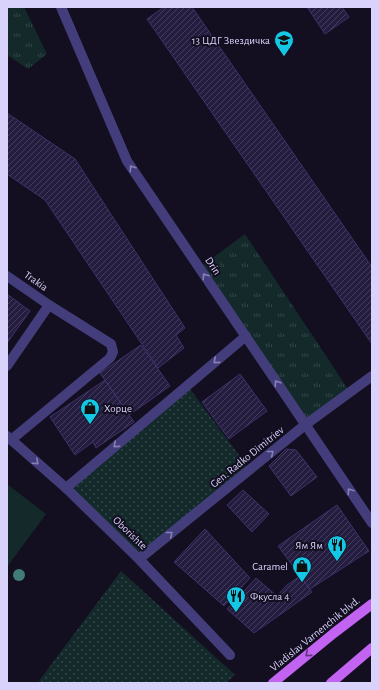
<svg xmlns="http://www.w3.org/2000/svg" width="379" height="690" font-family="'Alegreya Sans',sans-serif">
  <defs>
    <pattern id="grass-tufts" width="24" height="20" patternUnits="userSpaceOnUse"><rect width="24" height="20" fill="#13292a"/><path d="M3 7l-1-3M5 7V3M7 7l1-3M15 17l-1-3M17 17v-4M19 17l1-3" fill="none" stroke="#35474a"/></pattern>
    <pattern id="park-dots" width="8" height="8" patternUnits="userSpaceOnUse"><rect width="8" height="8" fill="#13292a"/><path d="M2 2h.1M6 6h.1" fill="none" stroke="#35474a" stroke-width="1.8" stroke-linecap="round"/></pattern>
    <pattern id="building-hatch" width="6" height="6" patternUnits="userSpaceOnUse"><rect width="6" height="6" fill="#251d40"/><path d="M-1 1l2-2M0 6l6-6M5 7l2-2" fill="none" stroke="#443d5c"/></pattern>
  </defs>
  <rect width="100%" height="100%" fill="#130f20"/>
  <path fill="url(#grass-tufts)" d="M7,7h17l23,47 -19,15 -21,-14z
    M245,234l105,158 -45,33 -106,-157z"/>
  <path fill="url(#park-dots)" d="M187,385l63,85 -111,89 -73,-71z
    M121,571l114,104 -9,8h-184l-3,-2z"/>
  <path fill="#13292a" d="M7,484l39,30 -39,53z"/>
  <path fill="url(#building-hatch)" stroke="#3f3169" d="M164,7h28l180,260v77l-225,-325z
    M307,7h35l7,10 -24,17z
    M7,113l68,46 110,169 -9,7 8,13 -26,20 -113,-168 -38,-26z
    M7,294l23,17 -23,32z
    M141,345l29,41 -41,29 -29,-42z
    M240,374l27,37 -38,28 -27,-37z
    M105,380l29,42 -38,26 -3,-6 -18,13 -25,-38z
    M286,449l10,1 21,27 -26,19 -22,-30z
    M243,490l26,24 -17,18 -25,-27z
    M337,505l32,46 -59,38 -32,-43z
    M205,529l45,49 -26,28 -50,-44z
    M300,576l12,16 -58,41 -27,-24 29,-31 21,18 10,-11z"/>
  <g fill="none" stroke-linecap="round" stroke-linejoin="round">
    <path stroke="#433e7b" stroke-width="10" d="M11,440l99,-82 3,-6 -2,-8 -62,-39
      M66,488l180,-152"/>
    <path stroke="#433e7b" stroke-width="10" d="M7,276l42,29 -42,61
      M7,436l59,52 73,71 91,96
      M139,559l166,-134 67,-49"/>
    <path stroke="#433e7b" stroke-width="10" d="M61,7l66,154 245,362"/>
    <path stroke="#c263f1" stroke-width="10" d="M273,683l61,-50 38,-29
      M331,683l41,-35"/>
  </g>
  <circle fill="#407b76" cx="19" cy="575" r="6"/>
  <defs><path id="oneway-chevron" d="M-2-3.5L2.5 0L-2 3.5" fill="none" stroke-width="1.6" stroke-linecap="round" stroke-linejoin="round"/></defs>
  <g stroke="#8681b5">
    <use href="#oneway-chevron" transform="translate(132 168) rotate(-124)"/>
    <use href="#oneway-chevron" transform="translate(205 276) rotate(-124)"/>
    <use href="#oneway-chevron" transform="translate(216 361) rotate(140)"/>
    <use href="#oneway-chevron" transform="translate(277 383) rotate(-124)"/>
    <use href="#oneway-chevron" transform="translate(116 445) rotate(140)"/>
    <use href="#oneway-chevron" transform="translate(271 453) rotate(-39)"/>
    <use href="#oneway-chevron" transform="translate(36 462) rotate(42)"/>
    <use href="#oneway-chevron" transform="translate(350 491) rotate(-124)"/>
    <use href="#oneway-chevron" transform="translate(170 534) rotate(-39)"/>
  </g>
  <use stroke="#62357e" href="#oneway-chevron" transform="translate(308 654) rotate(140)"/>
  <defs>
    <g id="school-pin" transform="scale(1)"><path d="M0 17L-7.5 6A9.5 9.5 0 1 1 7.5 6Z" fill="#14c7e5" stroke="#130f20"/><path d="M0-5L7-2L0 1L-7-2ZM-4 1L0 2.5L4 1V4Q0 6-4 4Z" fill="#111"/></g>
    <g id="shop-pin" transform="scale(1)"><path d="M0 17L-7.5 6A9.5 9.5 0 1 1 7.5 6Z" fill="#14c7e5" stroke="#130f20"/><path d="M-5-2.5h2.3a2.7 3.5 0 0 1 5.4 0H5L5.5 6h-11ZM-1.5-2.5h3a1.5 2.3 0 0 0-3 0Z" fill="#111"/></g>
    <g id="restaurant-pin" transform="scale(1)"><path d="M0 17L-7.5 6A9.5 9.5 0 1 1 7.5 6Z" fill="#14c7e5" stroke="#130f20"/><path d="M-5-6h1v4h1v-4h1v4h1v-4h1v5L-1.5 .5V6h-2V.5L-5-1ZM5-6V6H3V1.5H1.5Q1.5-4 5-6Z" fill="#111"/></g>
  </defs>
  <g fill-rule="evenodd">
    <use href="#school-pin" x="284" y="40"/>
    <use href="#shop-pin" x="90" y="408"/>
    <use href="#restaurant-pin" x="337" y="545"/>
    <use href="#shop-pin" x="302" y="566"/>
    <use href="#restaurant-pin" x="236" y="596"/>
  </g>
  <g text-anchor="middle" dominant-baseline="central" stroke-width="4" stroke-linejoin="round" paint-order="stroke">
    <g font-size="11" fill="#d9d2fb" stroke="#130f20" text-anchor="end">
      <text x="270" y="40">13 ЦДГ Звездичка</text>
      <text x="104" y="408" text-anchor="start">Хорце</text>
      <text x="323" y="545">Ям Ям</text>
      <text x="288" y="566">Caramel</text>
      <text x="250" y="596" text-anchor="start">Фкусла 4</text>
    </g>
    <g font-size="11" fill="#d9d2fb" stroke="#130f20">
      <text transform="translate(213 266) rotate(56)">Drin</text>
      <text transform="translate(36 281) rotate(35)">Trakia</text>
      <text transform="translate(247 457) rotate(-39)">Gen. Radko Dimitriev</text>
      <text transform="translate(130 533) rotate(44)">Oborishte</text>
      <text transform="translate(315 634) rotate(-39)">Vladislav Varnenchik blvd.</text>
    </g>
  </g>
  <rect width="379" height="690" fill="none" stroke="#d9d2fb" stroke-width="16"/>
</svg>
